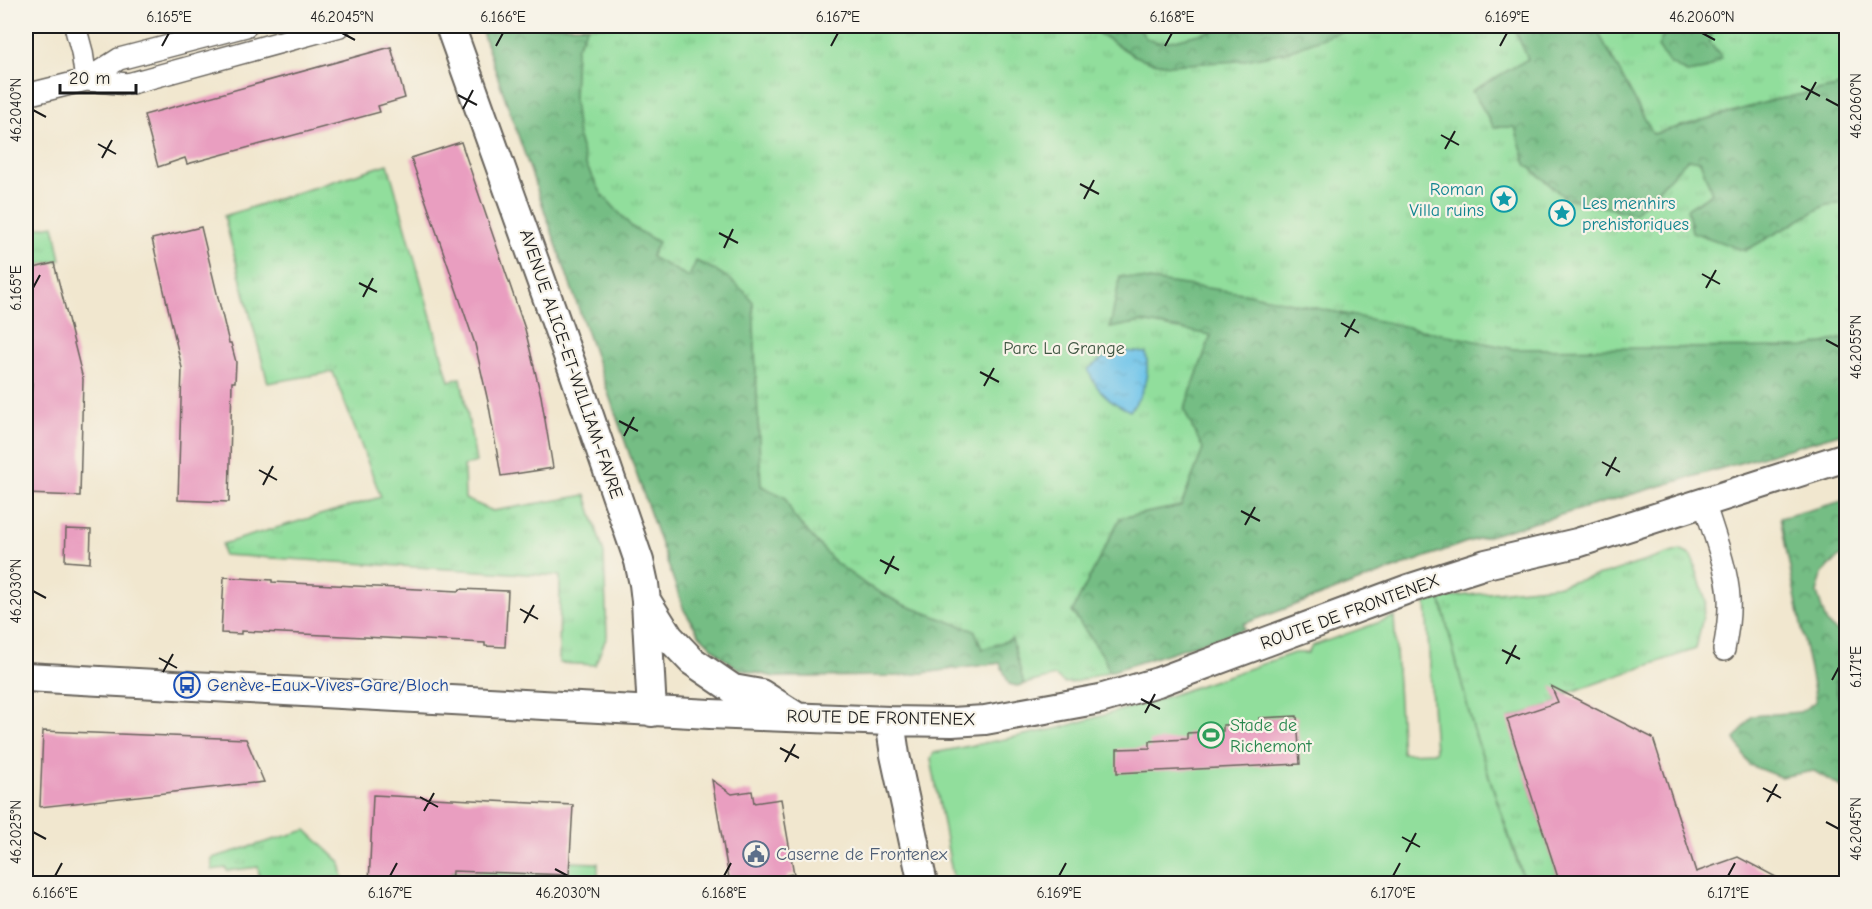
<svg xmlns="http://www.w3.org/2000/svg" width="1872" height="909" font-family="'Comic Neue',sans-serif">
  <defs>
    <pattern id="grass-tufts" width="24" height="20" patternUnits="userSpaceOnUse" patternTransform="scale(1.5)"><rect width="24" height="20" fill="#91de9c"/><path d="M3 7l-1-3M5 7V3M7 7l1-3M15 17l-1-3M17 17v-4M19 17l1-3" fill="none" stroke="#7cbe86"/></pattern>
    <pattern id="forest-crowns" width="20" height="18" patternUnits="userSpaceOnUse" patternTransform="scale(1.5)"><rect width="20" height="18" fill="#74bd84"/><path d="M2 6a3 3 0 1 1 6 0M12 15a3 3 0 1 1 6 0" fill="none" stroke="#5e996b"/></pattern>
    <pattern id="water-ripples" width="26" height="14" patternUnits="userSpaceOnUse" patternTransform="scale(1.5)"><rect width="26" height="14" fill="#6cc3e9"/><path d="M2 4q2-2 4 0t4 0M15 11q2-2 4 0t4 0" fill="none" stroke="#5da7c7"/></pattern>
  </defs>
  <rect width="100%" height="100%" fill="#f7f3e8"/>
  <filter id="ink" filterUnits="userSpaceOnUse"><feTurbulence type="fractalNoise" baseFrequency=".0167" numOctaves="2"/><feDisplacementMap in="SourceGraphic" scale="12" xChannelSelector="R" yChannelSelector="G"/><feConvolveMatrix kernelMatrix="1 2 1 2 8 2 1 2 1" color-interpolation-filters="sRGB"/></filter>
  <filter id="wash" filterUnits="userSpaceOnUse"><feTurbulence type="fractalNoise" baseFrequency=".008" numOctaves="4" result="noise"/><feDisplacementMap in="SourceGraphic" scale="24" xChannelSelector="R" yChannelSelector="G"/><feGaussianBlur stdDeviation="1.35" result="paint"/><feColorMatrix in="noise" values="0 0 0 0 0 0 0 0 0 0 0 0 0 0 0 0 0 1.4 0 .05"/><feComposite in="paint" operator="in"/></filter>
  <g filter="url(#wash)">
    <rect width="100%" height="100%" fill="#f1e7cf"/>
    <path fill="url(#grass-tufts)" stroke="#567d5c" stroke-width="1.5" d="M480,26h1366v406l-382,111 -221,81 2,5 -173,54h-8l-9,-7 -38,10 -7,-2 -10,-21 -101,13 -124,1 -36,-8 -18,-13 -22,-22 -15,-24z
      M388,164l61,217 12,-3 15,84 -12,4 1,33 28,12 93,-16 18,59 3,82 -12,29 -36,-2 1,-87 -337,-21 -1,-11 159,-47 -48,-125 -65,11 -44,-167z
      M54,225l7,35 -35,7v-37z
      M1680,550l12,6 14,46 -10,47 -140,48 2,5 -50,17 52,164h-35l-52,-155 -33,-130 116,-12 52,-13z
      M1846,643v75l-10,-28 3,-33z
      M306,830l34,32 4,21h-84l-2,-16 -31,4 -1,-3 -14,2v-12z
      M570,862l28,1v20l-147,1 1,-13z"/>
    <path fill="url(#forest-crowns)" stroke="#486c50" stroke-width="1.5" d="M480,26h108l-12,23 -2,49 4,39 8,28 16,29 30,33 26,15 -7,15 38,20 7,-16c23,10 42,21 57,41l8,184 24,11 9,20 42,46 32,23 34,18 73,27 7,18 30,-10 12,45 -7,2 -8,-2 -9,-21 -101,13 -124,1 -36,-8 -18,-13 -22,-22 -15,-24z
      M1087,26h53l1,5 5,7 10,4 15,-1 60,-15h125l-71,26 -45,9 -71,4 -21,-4 -15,-6z
      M1513,26h82l58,108 121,-34 72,-15v118l-20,2 -81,46 -53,-19 -5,-23 25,-16 -12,-32 -12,-2 -54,55 -69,-16 -39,-34 -11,-37h-21l-22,-36 56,-32z
      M1665,26h48l-3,17 12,15 -17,12 -18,3 -18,-10 -11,-16 6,-13z
      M1120,276l123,17 271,56 291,-2 41,-9v94l-382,111 -221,81 2,5 -136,43 -5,-15 -32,-45 48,-94 61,-12 22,-57 -19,-39 27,-75 -69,-13 -32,6z
      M1846,500v55l-7,2 -17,17 -5,19 10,31 19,14v5l-7,14 -3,33 10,28v72l-32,-19 -34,6 -31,-12 -14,-26 17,-23 48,-4 16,-11 -36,-183z"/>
    <path fill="#91de9c" stroke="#567d5c" stroke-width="1.5" d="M1440,598l33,130 51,155h-570l-23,-124 3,-6 126,-25 106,-31 128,-44h14l4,-7 82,-29 8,136 33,-1 -9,-149z"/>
    <path fill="url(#water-ripples)" stroke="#447082" stroke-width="1.5" d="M1123,351l23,2c4,23 -2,40 -16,58 -20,-9 -35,-21 -42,-42l15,-11z"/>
    <g id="blocks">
      <path fill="#e99ec0" d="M391,47l14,51 -27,8 2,6 -193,52 -2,-6 -27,9 -14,-52z
        M461,142l64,187 16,67 12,72 -52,8 -12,-70 -14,-62 -64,-186z
        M201,227l28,116h2l5,19 -1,20h-3l-3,120 -51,-2 4,-132 -30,-129z
        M54,263l29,116 -3,117 -54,-2v-61h2l4,-49 -6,-25v-89z
        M66,529l25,1 -1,33 -25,-2z
        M224,577l48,3v2l187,9 1,-2 48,2 -3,56 -20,-1v-3l-244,-12v3l-20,-1z
        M1551,686l102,52 43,134 42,-15 51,27h-229l-53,-165 51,-17z
        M1297,716l3,48 -183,9v-24l33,-1v-7l37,-2v-6l36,-2v-6l37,-1 -1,-6z
        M43,731l203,8 18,43 -224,25z
        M712,780l20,14 20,-3 2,12 27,-4 13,75 -7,1 2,9h-59z
        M373,795l200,10 -4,70 -117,-4 -1,13h-82z"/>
    </g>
  </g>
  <g filter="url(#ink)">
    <use href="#blocks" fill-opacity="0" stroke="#67635b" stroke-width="1.5"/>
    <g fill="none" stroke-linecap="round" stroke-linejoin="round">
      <g stroke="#67635b" stroke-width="24">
        <path id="street" d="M75,26l7,26 4,28 33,-21 127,-33
          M26,95l60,-15 42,4 212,-58
          M1704,502c8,27 24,68 25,96 1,18 -2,35 -5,52"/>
      </g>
      <g stroke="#67635b" stroke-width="32">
        <path id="secondary" d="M450,26l125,349 64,186 5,23 2,17 6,111
          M647,602l22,35 23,24 41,28 28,5 36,23
          M26,677l684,37 180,7 62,1 33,-2 115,-21 58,-17 250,-93 78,-25 91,-21 269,-86
          M890,721l5,34 28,129"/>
      </g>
      <use href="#street" stroke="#fff" stroke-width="21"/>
      <use href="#secondary" stroke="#fff" stroke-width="28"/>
    </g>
  </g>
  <path fill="none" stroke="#1c1c1c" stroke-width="2" d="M342,33l13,7M1702,33l13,7M162,46l7,-13M496,46l7,-13M831,46l7,-13M1165,46l7,-13M1500,46l7,-13M1801,86l19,10M458,95l19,10M1826,99l13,7M1806,100l10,-18M463,109l10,-19M33,110l13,7M1441,135l18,10M98,144l18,10M1445,149l10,-18M102,158l10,-18M1080,184l19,10M1084,199l10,-19M719,233l19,10M724,248l9,-19M1702,274l18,10M359,283l18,9M33,288l7,-13M1706,288l10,-18M363,297l10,-19M1341,323l18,10M1345,337l10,-18M1826,340l13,7M980,372l19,10M984,386l10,-18M619,421l19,10M624,436l10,-19M1602,462l18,10M259,470l18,10M1606,476l10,-19M263,485l10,-19M1241,511l19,10M1245,525l10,-18M880,560l19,10M885,574l9,-18M33,591l13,7M520,609l18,10M524,623l10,-18M1502,650l18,9M159,658l18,10M1506,664l10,-19M163,672l10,-18M1832,680l7,-13M1141,699l19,10M1145,713l10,-19M780,748l19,10M785,762l10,-18M1763,788l18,10M420,797l18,10M1767,802l10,-18M424,811l10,-18M1826,822l13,7M33,832l13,7M1402,837l18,10M1406,852l10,-19M555,869l13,7M55,876l7,-13M390,876l7,-13M724,876l7,-13M1059,876l7,-13M1393,876l7,-13M1728,876l7,-13"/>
  <defs>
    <g id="sight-ring" transform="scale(1.35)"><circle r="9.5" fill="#f7f3e8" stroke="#0f9aa8" stroke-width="1.5"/><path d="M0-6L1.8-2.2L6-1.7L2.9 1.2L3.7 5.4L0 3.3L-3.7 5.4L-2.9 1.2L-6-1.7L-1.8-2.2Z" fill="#0f9aa8"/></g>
    <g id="bus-ring" transform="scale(1.35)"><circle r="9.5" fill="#f7f3e8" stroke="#1a4fb4" stroke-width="1.5"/><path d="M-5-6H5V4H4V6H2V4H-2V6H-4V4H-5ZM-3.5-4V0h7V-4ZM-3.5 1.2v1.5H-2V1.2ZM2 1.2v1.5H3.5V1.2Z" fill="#1a4fb4"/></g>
    <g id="stadium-ring" transform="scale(1.35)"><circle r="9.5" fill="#f7f3e8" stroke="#2e9e5b" stroke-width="1.5"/><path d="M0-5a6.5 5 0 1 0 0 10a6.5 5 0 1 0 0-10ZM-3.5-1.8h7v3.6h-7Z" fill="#2e9e5b"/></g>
    <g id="civic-ring" transform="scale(1.35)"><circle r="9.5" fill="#f7f3e8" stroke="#5c6f8a" stroke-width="1.5"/><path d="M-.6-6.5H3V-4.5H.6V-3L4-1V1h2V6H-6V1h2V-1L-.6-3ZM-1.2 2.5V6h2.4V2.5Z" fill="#5c6f8a"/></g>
  </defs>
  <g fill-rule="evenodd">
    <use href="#sight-ring" x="1504" y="199"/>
    <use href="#sight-ring" x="1562" y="213"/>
    <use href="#bus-ring" x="187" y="685"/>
    <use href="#stadium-ring" x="1211" y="735"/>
    <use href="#civic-ring" x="756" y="854"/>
  </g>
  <g text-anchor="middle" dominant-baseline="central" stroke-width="4.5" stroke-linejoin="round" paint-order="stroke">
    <g font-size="18" fill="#0d838f" stroke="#f7f3e8" text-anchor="end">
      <text x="1484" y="189">Roman<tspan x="1484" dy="21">Villa ruins</tspan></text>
      <text x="1582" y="203" text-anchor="start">Les menhirs<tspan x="1582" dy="21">prehistoriques</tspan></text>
    </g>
    <g font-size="18" fill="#3f5642" stroke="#f7f3e8">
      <text x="1064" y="348">Parc La Grange</text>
    </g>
    <g font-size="18" fill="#1c1c1c" stroke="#f7f3e8">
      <text transform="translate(571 364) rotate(71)">AVENUE ALICE-ET-WILLIAM-FAVRE</text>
      <text transform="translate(1350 612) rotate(-20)">ROUTE DE FRONTENEX</text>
      <text transform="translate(881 718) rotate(1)">ROUTE DE FRONTENEX</text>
    </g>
    <g font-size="18" fill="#164399" stroke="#f7f3e8" text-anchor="start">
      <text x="207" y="685">Genève-Eaux-Vives-Gare/Bloch</text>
    </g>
    <g font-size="18" fill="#27864d" stroke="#f7f3e8" text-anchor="start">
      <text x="1230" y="725">Stade de<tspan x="1230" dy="21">Richemont</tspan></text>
    </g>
    <g font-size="18" fill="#4e5e75" stroke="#f7f3e8" text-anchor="start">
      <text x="776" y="854">Caserne de Frontenex</text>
    </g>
  </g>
  <rect width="1872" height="909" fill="none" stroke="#f7f3e8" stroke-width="66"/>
  <path d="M60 84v9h76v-9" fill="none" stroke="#1c1c1c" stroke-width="3"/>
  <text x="69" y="84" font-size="18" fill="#1c1c1c" stroke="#f7f3e8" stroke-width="4.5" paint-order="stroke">20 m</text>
  <rect x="33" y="33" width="1806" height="843" fill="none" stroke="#1c1c1c" stroke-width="2"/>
  <g font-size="15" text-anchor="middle" fill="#1c1c1c">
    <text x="169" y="22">6.165°E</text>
    <text x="342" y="22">46.2045°N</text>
    <text x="503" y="22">6.166°E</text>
    <text x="838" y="22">6.167°E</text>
    <text x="1172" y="22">6.168°E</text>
    <text x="1507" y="22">6.169°E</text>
    <text x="1702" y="22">46.2060°N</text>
    <text transform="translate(1856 106) rotate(-90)" y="5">46.2060°N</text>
    <text transform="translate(16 110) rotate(-90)" y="5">46.2040°N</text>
    <text transform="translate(16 288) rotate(-90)" y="5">6.165°E</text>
    <text transform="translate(1856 347) rotate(-90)" y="5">46.2055°N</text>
    <text transform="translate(16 591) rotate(-90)" y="5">46.2030°N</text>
    <text transform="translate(1856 667) rotate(-90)" y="5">6.171°E</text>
    <text transform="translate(1856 829) rotate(-90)" y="5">46.2045°N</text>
    <text transform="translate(16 832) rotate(-90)" y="5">46.2025°N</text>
    <text x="55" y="898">6.166°E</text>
    <text x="390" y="898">6.167°E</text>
    <text x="568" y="898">46.2030°N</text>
    <text x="724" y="898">6.168°E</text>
    <text x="1059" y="898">6.169°E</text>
    <text x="1393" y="898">6.170°E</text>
    <text x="1728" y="898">6.171°E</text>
  </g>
</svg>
